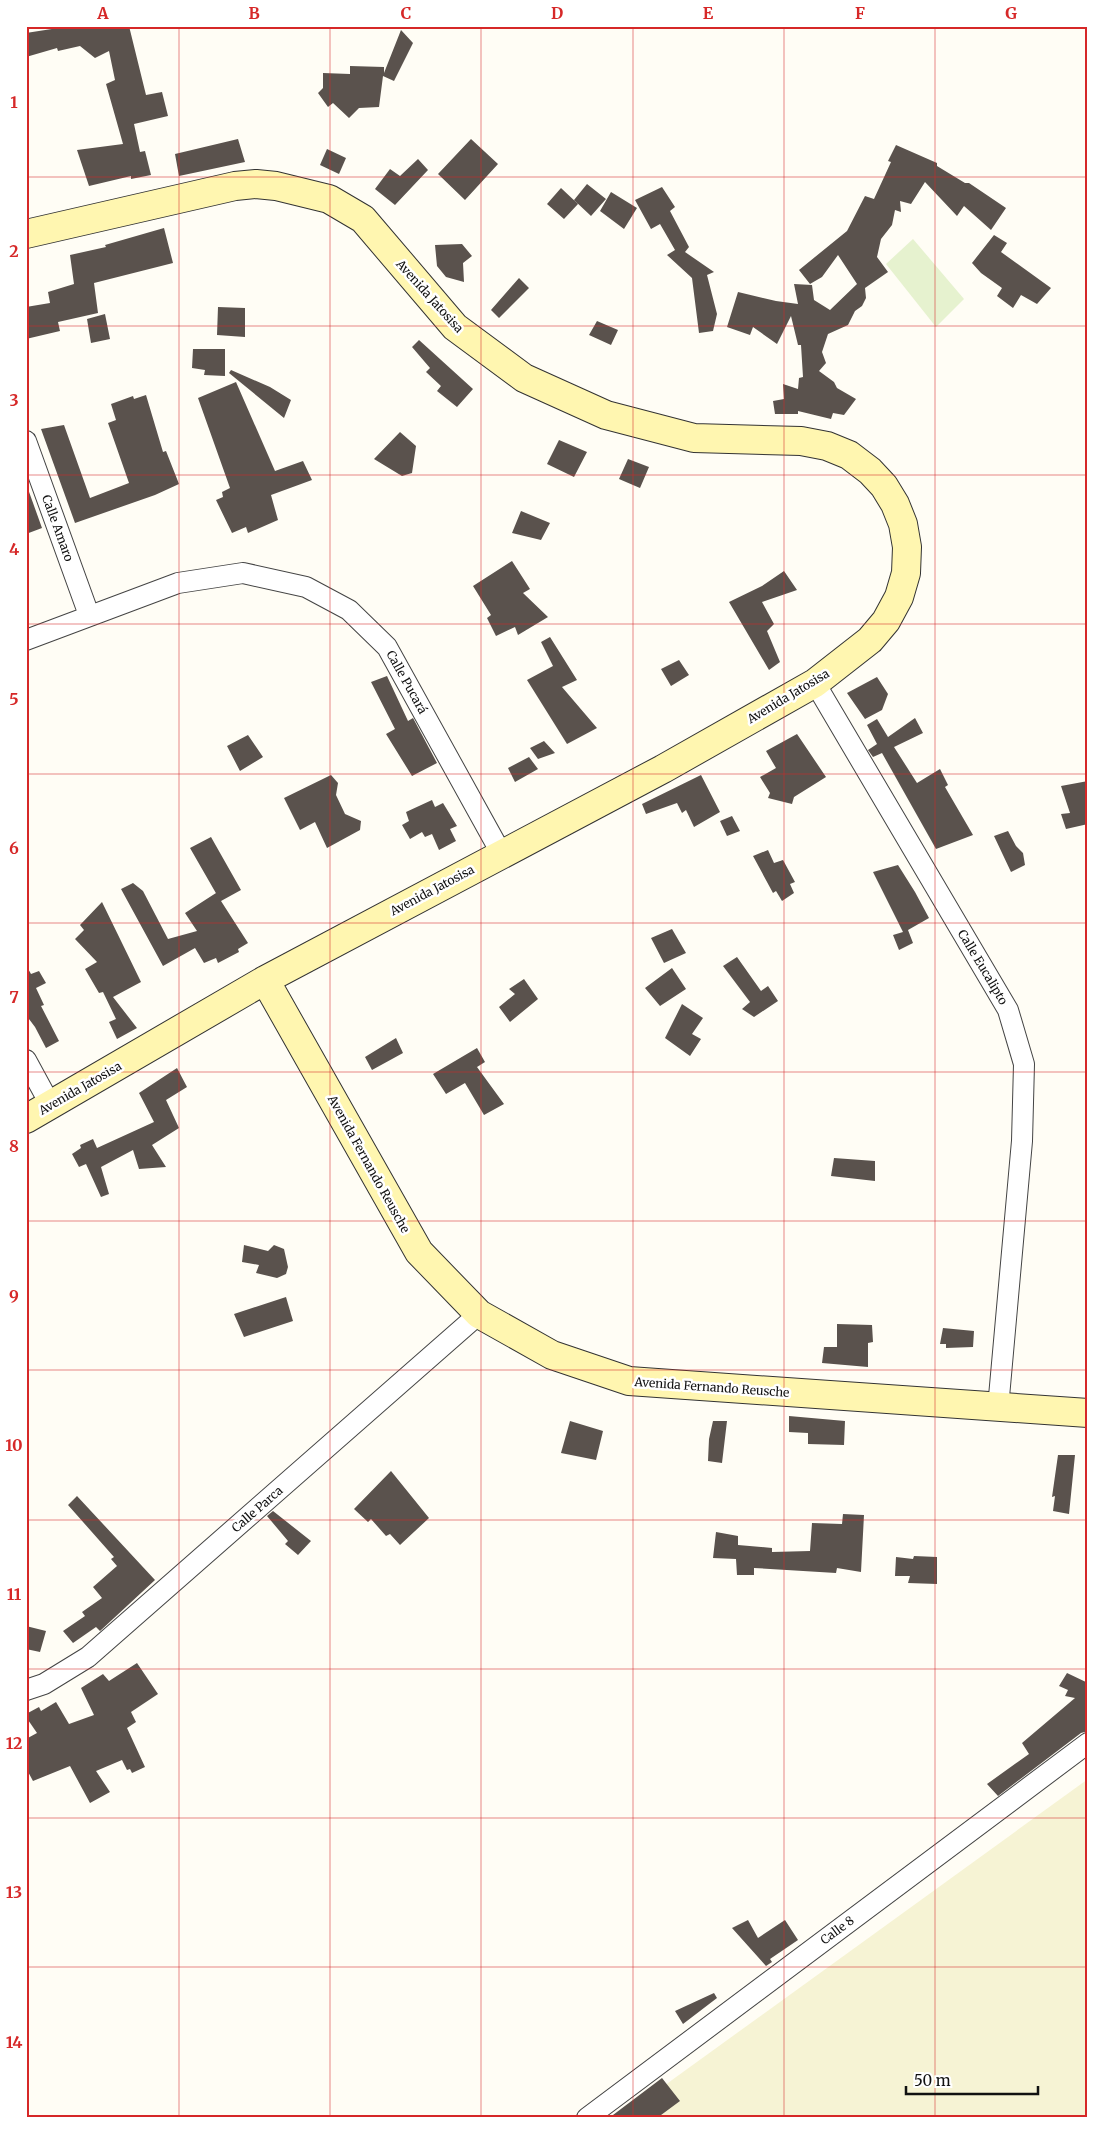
<svg xmlns="http://www.w3.org/2000/svg" width="1114" height="2144" font-family="Merriweather,serif">
  <rect width="100%" height="100%" fill="#fffdf5"/>
  <path fill="#f6f3d4" d="M1088,1779v339h-466l50,-38z"/>
  <path fill="#e6f2cf" d="M913,239l51,60 -28,28 -50,-63z"/>
  <path fill="#5a524d" d="M71,26h58l17,69 16,-3 6,24 -34,8 6,28 5,-1 6,24 -20,4v-3l-42,10 -12,-36 46,-6 -17,-60 9,-4 -6,-29 -14,7 -15,-12 -22,5 -1,-3 -31,9v-24z
    M401,30l12,13 -19,38 -11,-5 -4,31 -20,1 -10,10 -16,-15 -5,4 -10,-14 5,-5v-15l27,1v-8l34,1v6z
    M238,139l7,23 -66,14 -4,-22z
    M471,139l27,25 -33,36 -27,-26z
    M896,145l41,18v3l28,17h4l37,25 -15,22 -27,-24 -7,10 -32,-34 -14,22 -11,-3 1,11 -6,-2 -3,15 -11,14 -4,18 11,15 -23,16 1,10 -4,8 -7,5 -7,14 -20,9 -6,18 4,11 -7,8 15,11 3,6 19,11 -12,16 -11,-2 -2,6 -33,-8v3h-23l-2,-13 11,-2 -1,-15 15,5 1,-11 4,-1 -2,-32h-3l-7,-29 -14,28 -24,-17 -3,8 -23,-8 11,-35 38,9 22,3 -4,-20 18,1 2,15 16,10 27,-26 -19,-29 -16,22 -12,7 -11,-14 48,-39 18,-35 9,3 17,-37 -3,-1z
    M327,149l19,9 -7,16 -19,-9z
    M418,159l10,11 -33,35 -20,-16 15,-20 10,7z
    M587,184l19,15 -15,17 -17,-16z
    M662,187l13,20 -5,4 19,36 -4,5 29,20 -7,3 10,39 -4,17 -14,2 -7,-55 -25,-23 8,-5 -15,-26 -9,5 -16,-29z
    M561,188l17,16 -14,15 -17,-15z
    M611,192l26,16 -13,21 -24,-18z
    M164,228l9,35 -79,20 4,30 -40,9 2,9 -34,8v-32l24,-4 -2,-11 26,-8 -4,-29 36,-8 -1,-2z
    M994,235l13,8 -6,9 50,36 -14,16 -16,-9 -8,13 -16,-12 5,-8 -21,-15 -9,-10z
    M462,244l10,12 -9,7 1,19 -18,-5 -9,-11 -2,-21z
    M519,278l10,10 -30,30 -8,-8z
    M218,307l27,1v29l-28,-2z
    M105,314l5,25 -19,4 -4,-24z
    M597,321l21,9 -7,15 -22,-10z
    M419,340l54,49 -16,18 -20,-16 4,-5 -15,-14 4,-4 -18,-21z
    M193,349h32v27l-21,-1 1,-5 -13,-2z
    M231,370l39,17 21,13 -7,18 -55,-45z
    M236,382l39,89 28,-10 9,19 -41,15 7,25 -30,13 -2,-6 -14,6 -16,-33 7,-3 -1,-5 8,-4 -32,-90z
    M146,395l17,57 3,-1 13,33 -24,11 -80,28 -34,-94 23,-4 26,73 39,-15 -21,-60 8,-3 -5,-16 22,-8 1,3z
    M400,432l16,14 -4,27 -10,3 -28,-17z
    M559,440l28,12 -13,25 -27,-13z
    M628,459l21,8 -9,21 -21,-9z
    M26,489h2l14,39 -16,6z
    M521,511l29,12 -9,17 -29,-7z
    M512,561l18,28 -7,4 25,24 -30,18 -3,-8 -19,9 -9,-18 4,-3 -18,-29z
    M784,571l13,19 -35,12 12,22 -7,7 13,31 -11,8 -40,-68 33,-16z
    M550,637l27,43 -15,7 35,41 -30,16 -40,-64 26,-14 -12,-24z
    M679,660l10,15 -18,11 -10,-17z
    M387,676l21,45 5,-3 24,45 -25,13 -26,-42 9,-5 -24,-47z
    M877,677l11,17 -6,16 -17,9 -18,-26z
    M915,718l8,15 -29,14 23,36 23,-14 8,16 -3,2 28,48 -37,14 -54,-96 -9,4 -5,-7 9,-6 -10,-19 10,-6 11,18z
    M797,734l29,43 -32,20 -2,7 -24,-6 2,-5 -10,-16 16,-9 -10,-17z
    M248,735l15,22 -23,14 -13,-25z
    M544,741l11,12 -17,6 -8,-11z
    M529,757l9,12 -23,13 -7,-14z
    M331,775l7,8 -2,12 9,19 16,7 -1,9 -33,18 -12,-26 -15,8 -16,-32z
    M701,775l19,37 -26,15 -8,-17 -4,3 -5,-10 -31,11 -4,-10z
    M1088,781v43l-22,5 -5,-15 9,-1 -9,-27z
    M432,800l3,7 8,-4 14,23 -7,3 6,12 -17,9 -7,-16 -7,3 -3,-5 -12,7 -8,-14 7,-4 -3,-9z
    M732,816l8,15 -13,5 -7,-15z
    M1008,831l8,15 7,7 2,12 -14,7 -17,-36z
    M211,837l30,53 -20,11 27,42 -10,6 1,3 -21,11 -2,-5 -12,5 -9,-15 -32,18 -42,-77 12,-6 10,8 25,48 29,-8 -12,-18 31,-20 1,2 -27,-47z
    M768,850l6,13 9,-3 12,22 -5,2 4,9 -12,8 -6,-10 -3,2 -20,-37z
    M898,865l17,27 14,26 -21,12 5,13 -14,7 -6,-15 10,-3 -30,-60z
    M102,902l39,80 -28,15 24,31 -20,11 -8,-17 7,-3 -13,-27 -4,1 -14,-24 12,-7 -22,-23 9,-9 -4,-5z
    M672,929l14,24 -22,10 -13,-25z
    M737,957l24,34 7,-5 10,15 -24,16 -12,-8 8,-7 -27,-36z
    M26,965l5,9 8,-3 7,12 -10,5 8,17 -3,1 18,35 -13,7 -11,-21 -9,-12z
    M672,968l14,21 -26,17 -15,-18z
    M524,979l14,20 -28,23 -11,-15 16,-13 -6,-5z
    M682,1004l21,14 -11,16 9,5 -11,17 -25,-18z
    M396,1038l7,15 -31,17 -7,-13z
    M477,1048l8,14 -8,5 27,37 -20,11 -19,-32 -19,11 -13,-20z
    M177,1068l10,19 -21,13 13,28 -27,17 14,22 -27,2 -6,-19 -32,17 8,27 -8,3 -15,-33 -7,3 -7,-13 9,-6 -1,-3 13,-6 4,9 57,-26 -15,-29z
    M834,1158l41,3v20l-44,-5z
    M244,1245l24,6 6,-6 10,4 4,18 -2,7 -9,4 -21,-5 3,-8 -17,-3z
    M286,1297l7,24 -49,16 -10,-23z
    M837,1324l35,1 1,17 -5,1v24l-46,-4 2,-16h13z
    M943,1328l31,3 -1,16 -27,1v-4h-6z
    M789,1416l56,5 -1,24 -36,-1v-11l-19,-1z
    M570,1421l33,10 -7,29 -35,-7z
    M713,1421h14l-5,42 -14,-2 1,-22z
    M1058,1455h17l-6,59 -16,-3 2,-15 -3,1z
    M391,1471l38,47 -29,27 -10,-11 -4,2 -15,-17 -3,3 -14,-13z
    M77,1496l78,84 -55,51 -4,-4 -23,16 -10,-12 22,-15 -3,-4 20,-14 -9,-11 24,-21 -6,-7 3,-2 -46,-52z
    M273,1511l38,30 -13,14 -13,-11 3,-3 -21,-25z
    M843,1514l21,1 -3,57 -24,-4 -1,5 -82,-5v7h-17l-1,-16 -23,-1 3,-26 22,4v9l34,3v4l38,-1 2,-28 30,1z
    M914,1556l23,1v27l-29,-1 2,-7h-15l1,-19 17,2z
    M26,1626l20,5 -6,21 -14,-3z
    M137,1663l21,31 -27,18 5,10 -9,6 18,39 -13,6 -2,-4 -3,1 -5,-10 -26,11 14,21 -20,11 -20,-37 -37,15 -7,-13v-29l11,-6 -11,-16v-3l13,-7 2,4 15,-9 13,22 25,-9 -13,-27 22,-14 6,7z
    M1067,1673l21,10v48l-7,2 -83,63 -11,-12 42,-30 -7,-11 53,-45 -10,-2 3,-6 -9,-4z
    M748,1920l10,18 27,-18 13,20 -28,19 2,3 -6,4 -34,-38z
    M714,1993l3,5 -34,26 -8,-13z
    M662,2078l18,23 -23,17h-48z"/>
  <g fill="none" stroke-linecap="round" stroke-linejoin="round">
    <g stroke="#444" stroke-width="22">
      <path id="street" d="M26,441l63,174
        M26,640l152,-57 65,-10 63,14 43,23 38,37 114,206
        M815,683l193,327 16,54 -2,77 -24,267
        M26,1060l25,46
        M26,1690l18,-6 44,-27 391,-343
        M587,2118l501,-375"/>
    </g>
    <g stroke="#333" stroke-width="30">
      <path id="secondary" d="M26,234l209,-48 21,-2 20,2 53,13 34,20 92,108 69,51 82,37 88,23 107,3 26,5 22,9 21,16 14,15 11,18 8,20 4,23 -1,26 -7,24 -13,24 -16,19 -55,43 -152,86 -398,211 -239,139
        M265,980l154,272 60,62 73,41 77,26 459,32"/>
    </g>
    <use href="#street" stroke="#fff" stroke-width="20"/>
    <use href="#secondary" stroke="#fff6b0" stroke-width="28"/>
  </g>
  <path fill="none" stroke="#d62828" stroke-width="1" stroke-opacity="0.55" d="M179,26v2092M330,26v2092M481,26v2092M633,26v2092M784,26v2092M935,26v2092M26,177h1062M26,326h1062M26,475h1062M26,624h1062M26,774h1062M26,923h1062M26,1072h1062M26,1221h1062M26,1370h1062M26,1520h1062M26,1669h1062M26,1818h1062M26,1967h1062"/>
  <g text-anchor="middle" dominant-baseline="central" stroke-width="5" stroke-linejoin="round" paint-order="stroke">
    <g font-size="12" fill="#111" stroke="#fff">
      <text transform="translate(430 296) rotate(48)">Avenida Jatosisa</text>
      <text transform="translate(58 528) rotate(70)">Calle Amaro</text>
      <text transform="translate(407 682) rotate(61)">Calle Pucará</text>
      <text transform="translate(788 696) rotate(-31)">Avenida Jatosisa</text>
      <text transform="translate(432 890) rotate(-28)">Avenida Jatosisa</text>
      <text transform="translate(983 967) rotate(59)">Calle Eucalipto</text>
      <text transform="translate(80 1088) rotate(-30)">Avenida Jatosisa</text>
      <text transform="translate(369 1164) rotate(61)">Avenida Fernando Reusche</text>
      <text transform="translate(712 1387) rotate(4)">Avenida Fernando Reusche</text>
      <text transform="translate(257 1509) rotate(-41)">Calle Parca</text>
      <text transform="translate(837 1930) rotate(-37)">Calle 8</text>
    </g>
  </g>
  <rect width="1114" height="2144" fill="none" stroke="#ffffff" stroke-width="55"/>
  <path d="M906 2086v8h132v-8" fill="none" stroke="#111111" stroke-width="2.5"/>
  <text x="914" y="2086" font-size="15" fill="#111111" stroke="#ffffff" stroke-width="4" paint-order="stroke">50 m</text>
  <rect x="28" y="28" width="1058" height="2088" fill="none" stroke="#d62828" stroke-width="2"/>
  <g font-size="16" text-anchor="middle" font-weight="bold" fill="#d62828">
    <text x="103" y="19">A</text>
    <text x="254" y="19">B</text>
    <text x="406" y="19">C</text>
    <text x="557" y="19">D</text>
    <text x="708" y="19">E</text>
    <text x="860" y="19">F</text>
    <text x="1011" y="19">G</text>
    <text x="14" y="108">1</text>
    <text x="14" y="257">2</text>
    <text x="14" y="406">3</text>
    <text x="14" y="555">4</text>
    <text x="14" y="705">5</text>
    <text x="14" y="854">6</text>
    <text x="14" y="1003">7</text>
    <text x="14" y="1152">8</text>
    <text x="14" y="1302">9</text>
    <text x="14" y="1451">10</text>
    <text x="14" y="1600">11</text>
    <text x="14" y="1749">12</text>
    <text x="14" y="1898">13</text>
    <text x="14" y="2048">14</text>
  </g>
</svg>
